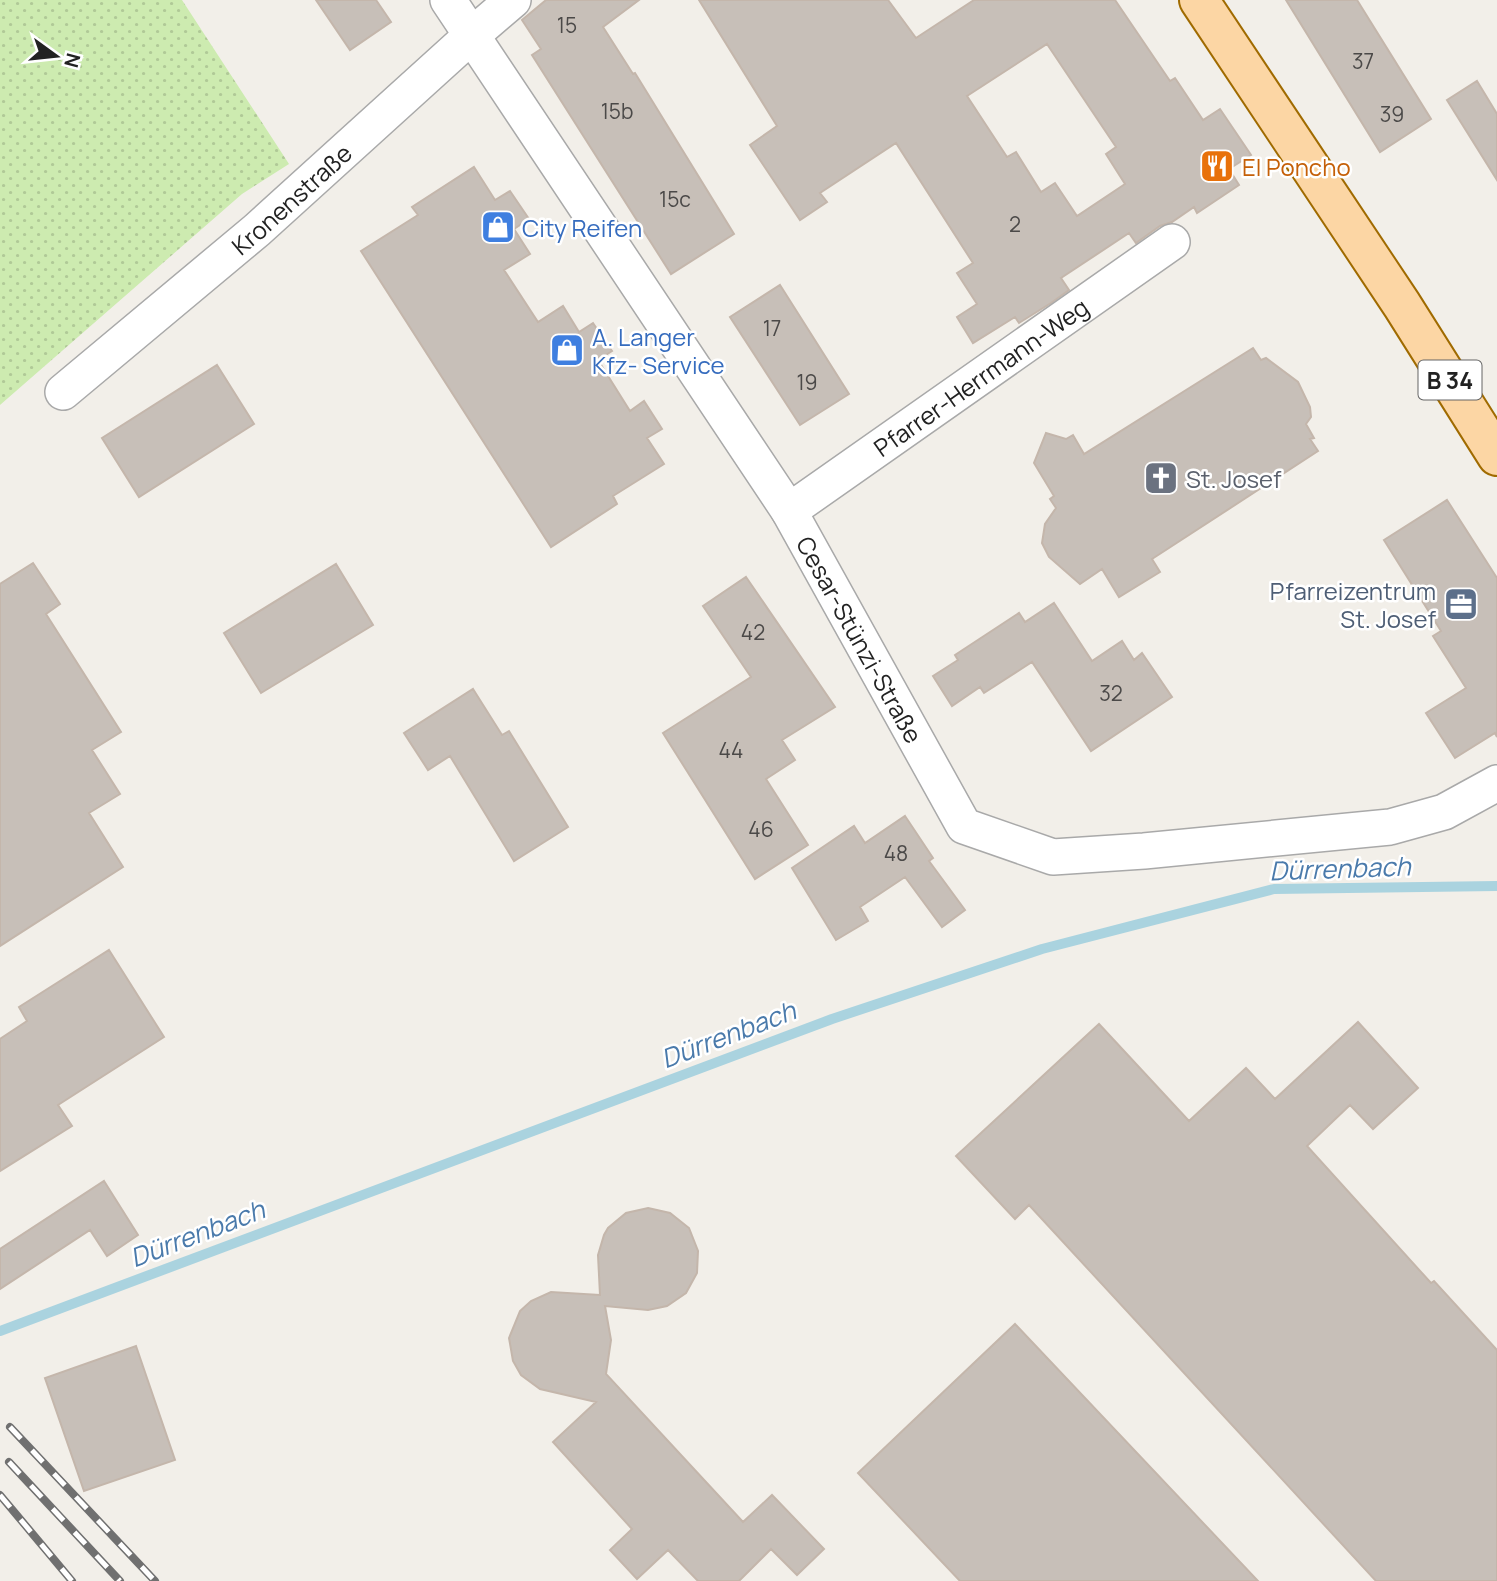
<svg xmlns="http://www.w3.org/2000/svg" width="1497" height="1581" font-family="Manrope,sans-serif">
  <defs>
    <pattern id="grass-dots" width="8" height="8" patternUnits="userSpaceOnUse" patternTransform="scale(1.75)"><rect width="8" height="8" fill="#cdebb0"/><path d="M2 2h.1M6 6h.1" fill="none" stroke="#b0c997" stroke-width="1.8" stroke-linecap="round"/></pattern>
  </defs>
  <rect width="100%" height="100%" fill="#f2efe9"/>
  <path fill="url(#grass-dots)" d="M0,0h182l107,164 -47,30 -242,211z"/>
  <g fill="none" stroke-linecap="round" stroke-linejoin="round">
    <path stroke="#aad3df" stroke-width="10" d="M0,1331l832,-312 210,-70 232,-60 223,-3"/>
  </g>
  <path fill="#c7bfb8" stroke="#c4b6ab" stroke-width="2" fill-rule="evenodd" d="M316,0h60l15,22 -41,28z
    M546,0h93l-36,27 30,47 2,-1 99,161 -63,40 -139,-219 9,-6 -19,-29z
    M699,0h189l28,38 58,-38h141l55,81 5,-3 28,42 17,-11 31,46 -22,14 10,16 -42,28 -3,-6 -22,15 -12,4 -24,17 -7,-10 -68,45 8,12 -18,13 -32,20 -4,-6 -42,26 -16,-26 20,-13 -20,-31 16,-10 -77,-120 -76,50 7,9 -27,18 -50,-75 27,-19zM1047,44l69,103 -10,7 19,30 -48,32 -22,-33 -14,9 -25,-40 -9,5 -40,-61z
    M1286,0h71l74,119 -51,33z
    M1477,81l20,33v66l-50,-80z
    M474,167l21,33 15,-9 19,28 -15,10 16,25 -26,16 34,52 25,-16 16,26 14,-9 19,28 -14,9 32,51 14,-10 18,28 -15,9 17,26 -51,32 4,8 -66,43 -190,-296 57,-36 -6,-8z
    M780,285l69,109 -49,31 -70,-108z
    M1253,348l8,12 5,-2 32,24 12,25 1,10 -5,7 8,14 -4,1 8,12 -166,108 8,13 -41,25 -17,-28 -22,15 -31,-27 -7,-14 3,-19 11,-16 -6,-9 4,-3 -20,-33 12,-30 20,6 7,-4 11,19z
    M217,365l37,59 -115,73 -37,-59z
    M1447,500l50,78v159l-2,-4 -40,25 -29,-45 40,-25 -33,-52 8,-5 -57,-91z
    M33,563l27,41 -14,10 75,118 -29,18 28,44 -31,19 34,54 -123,79v-362z
    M336,564l37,61 -112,68 -37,-60z
    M746,577l89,130 -53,33 13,20 -29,19 42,66 -53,34 -92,-146 88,-56 -48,-71z
    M1054,603l38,58 30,-20 12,19 8,-7 30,44 -81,54 -59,-89 -48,31 -4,-6 -28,19 -19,-30 25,-16 -3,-5 64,-42 6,9z
    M473,689l29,46 7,-4 59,96 -54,34 -64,-105 -22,14 -24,-37z
    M905,816l28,42 -4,3 36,49 -23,17 -37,-50 -45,30 8,14 -32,19 -44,-72 62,-42 11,17z
    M109,950l55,87 -106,68 14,21 -72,45v-132l27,-18 -8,-14z
    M1358,1022l60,66 -45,41 -23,-24 -43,41 124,137 3,-2 63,69v231h-121l-347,-376 -14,14 -59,-63 143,-132 90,97 57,-53 29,31z
    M104,1181l34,54 -31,21 -17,-26 -90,59v-40z
    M648,1208l22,5 19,15 9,23 -1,22 -11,20 -19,13 -19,4 -43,-4 6,34 -5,34 137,148 29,-27 52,54 -27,26 -26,-26 -32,32h-41l-30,-31 -31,29 -27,-29 22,-21 -79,-87 43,-40 -56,-13 -19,-14 -8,-14 -4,-23 11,-27 11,-10 20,-9 49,3 -2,-40 6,-20 4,-7 18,-15z
    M1015,1324l243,257h-298l-102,-108z
    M136,1346l39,114 -91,31 -39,-113z"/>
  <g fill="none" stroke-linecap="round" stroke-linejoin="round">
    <g stroke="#a9a9a9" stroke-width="38">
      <g id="street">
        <path id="s1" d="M448,0l341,511 175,315 89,31 91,-6 246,-24 54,-15 53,-29"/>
        <path id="s2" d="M63,392l194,-162 214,-194 42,-36"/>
        <path id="s3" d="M789,511l383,-269"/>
      </g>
    </g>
    <g stroke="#a06b00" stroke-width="42">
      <path id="primary" d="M1199,0l203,305 95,151"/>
    </g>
    <use href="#street" stroke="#fff" stroke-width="35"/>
    <use href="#primary" stroke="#fcd6a4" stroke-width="38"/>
    <g stroke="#707070" stroke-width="8">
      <path id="rail" d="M10,1427l145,154
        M9,1462l111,119
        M0,1495l72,86"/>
    </g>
    <use href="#rail" stroke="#fff" stroke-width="5" stroke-dasharray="16" stroke-linecap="butt"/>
  </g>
  <defs>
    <g id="restaurant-square" transform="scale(1.75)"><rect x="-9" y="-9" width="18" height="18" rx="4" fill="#e8710a" stroke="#fff"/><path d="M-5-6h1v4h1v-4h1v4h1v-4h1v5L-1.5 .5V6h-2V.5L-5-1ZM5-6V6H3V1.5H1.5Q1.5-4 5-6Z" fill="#fff"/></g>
    <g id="shop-square" transform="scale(1.75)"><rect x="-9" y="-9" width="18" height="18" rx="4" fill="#3f7fe0" stroke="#fff"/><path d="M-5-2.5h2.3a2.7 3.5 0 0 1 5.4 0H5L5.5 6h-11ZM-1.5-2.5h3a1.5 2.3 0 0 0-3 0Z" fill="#fff"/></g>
    <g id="church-square" transform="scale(1.75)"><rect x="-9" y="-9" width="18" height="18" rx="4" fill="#6b7280" stroke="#fff"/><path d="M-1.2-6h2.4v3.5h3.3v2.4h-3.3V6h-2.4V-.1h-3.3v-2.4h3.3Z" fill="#fff"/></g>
    <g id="office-square" transform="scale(1.75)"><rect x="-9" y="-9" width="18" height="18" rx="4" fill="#5c6f8a" stroke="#fff"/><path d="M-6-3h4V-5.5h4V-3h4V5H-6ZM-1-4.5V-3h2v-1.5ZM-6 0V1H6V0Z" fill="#fff"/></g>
  </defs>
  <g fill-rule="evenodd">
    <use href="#restaurant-square" x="1217" y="166"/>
    <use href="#shop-square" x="498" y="227"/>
    <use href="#shop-square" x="567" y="350"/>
    <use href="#church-square" x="1161" y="478"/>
    <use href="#office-square" x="1461" y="604"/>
  </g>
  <g text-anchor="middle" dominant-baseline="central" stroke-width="5" stroke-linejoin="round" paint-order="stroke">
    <g font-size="21" fill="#4b4948">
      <text x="567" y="25">15</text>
      <text x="1363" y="61">37</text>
      <text x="617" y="111">15b</text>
      <text x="1392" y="114">39</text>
      <text x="675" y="199">15c</text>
      <text x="1015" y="224">2</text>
      <text x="772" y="328">17</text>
      <text x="807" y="382">19</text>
      <text x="753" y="632">42</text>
      <text x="1111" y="693">32</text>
      <text x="731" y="750">44</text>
      <text x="761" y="829">46</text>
      <text x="896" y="853">48</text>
    </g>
    <rect fill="#fff" stroke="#646464" stroke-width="2" x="1418.5" y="360.5" width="63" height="39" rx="5"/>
    <g font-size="23" font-weight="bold" fill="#222">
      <text x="1450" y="380">B 34</text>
    </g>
    <g font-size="24" fill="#c56008" stroke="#fff" text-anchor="start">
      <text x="1242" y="166">El Poncho</text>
    </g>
    <g font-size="24" fill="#222" stroke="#fff">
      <text stroke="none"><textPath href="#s2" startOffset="299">Kronenstraße</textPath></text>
      <text stroke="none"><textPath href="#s3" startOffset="234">Pfarrer-Herrmann-Weg</textPath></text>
      <text stroke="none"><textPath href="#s1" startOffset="761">Cesar-Stünzi-Straße</textPath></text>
    </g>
    <g font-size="24" fill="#366cbe" stroke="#fff" text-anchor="start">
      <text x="522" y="227">City Reifen</text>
      <text x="592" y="336">A. Langer<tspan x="592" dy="28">Kfz- Service</tspan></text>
    </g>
    <g font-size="24" fill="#5b616d" stroke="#fff" text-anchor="start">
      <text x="1186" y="478">St. Josef</text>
    </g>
    <g font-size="24" fill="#4e5e75" stroke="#fff" text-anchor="end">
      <text x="1436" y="590">Pfarreizentrum<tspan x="1436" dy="28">St. Josef</tspan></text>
    </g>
    <g font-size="26" font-style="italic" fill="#4a7aab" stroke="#fff">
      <text transform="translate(1340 868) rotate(-2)">Dürrenbach</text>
      <text transform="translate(728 1034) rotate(-21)">Dürrenbach</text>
      <text transform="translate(197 1233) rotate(-21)">Dürrenbach</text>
    </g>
  </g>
  <g transform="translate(56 56) rotate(105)" stroke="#ffffff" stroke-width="5" paint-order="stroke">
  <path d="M0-5L12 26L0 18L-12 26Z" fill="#222222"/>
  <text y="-10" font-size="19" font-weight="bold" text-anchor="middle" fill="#222222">N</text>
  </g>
</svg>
